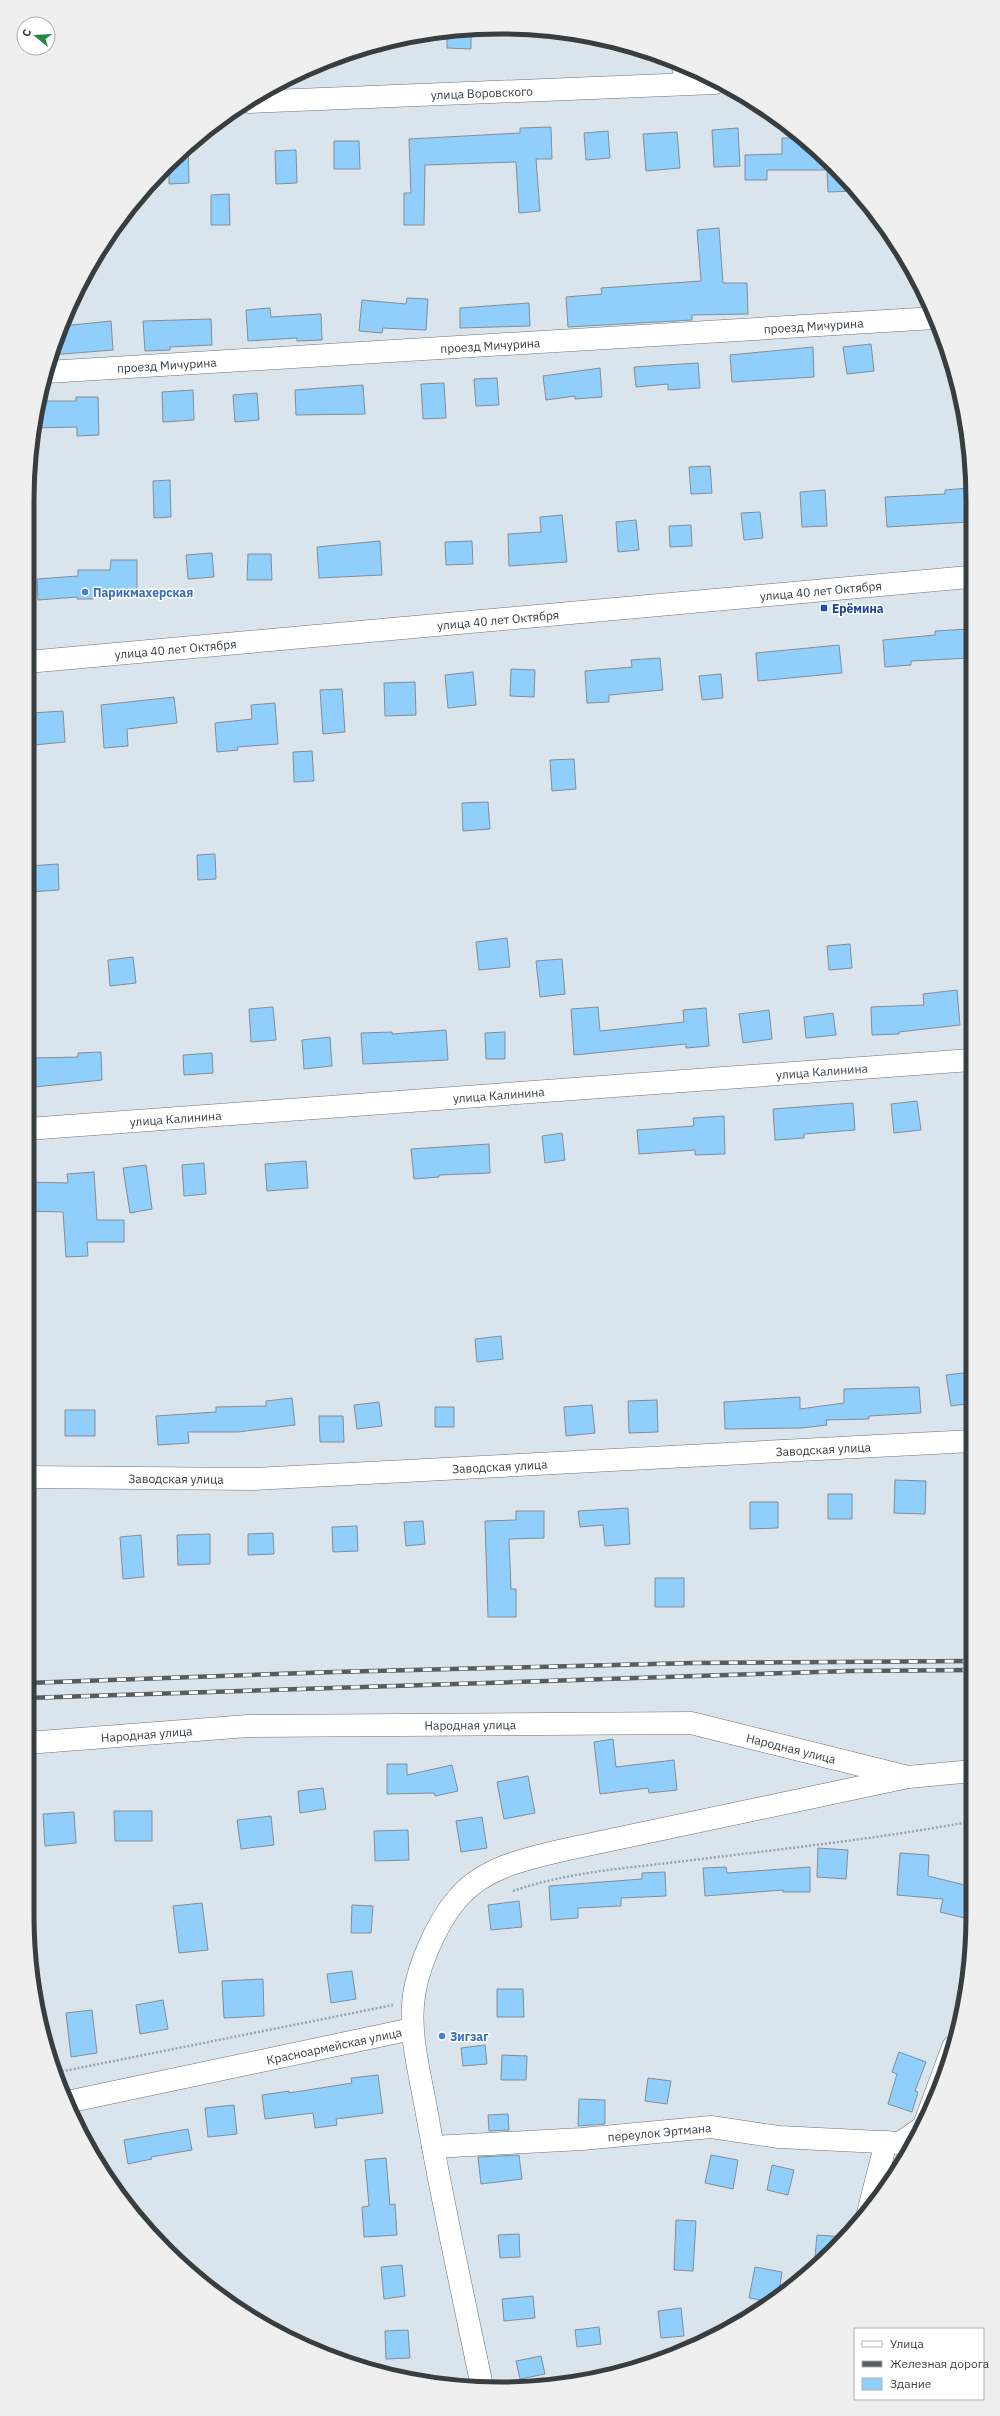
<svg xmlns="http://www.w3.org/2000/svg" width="1000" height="2416" font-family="'IBM Plex Sans',sans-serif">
  <rect width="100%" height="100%" fill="#d9e4ed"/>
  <path fill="#90cefb" stroke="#848e96" d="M471,28v21l-24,-1v-16z
    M551,127l1,32h-16l4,52 -21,2 -3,-51 -91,3 -1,60h-20v-32h7l-2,-54 111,-6v-5z
    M738,128l2,38 -26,1 -2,-37z
    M608,131l2,27 -24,2 -2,-27z
    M677,132l3,36 -34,3 -3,-37z
    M782,138h17l59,53 -30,1 -1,-22h-60v10h-22v-25l37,-1z
    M334,141h25l1,28h-26z
    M188,147l1,36 -20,1v-19z
    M296,150l1,33 -21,1 -1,-33z
    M229,194l1,31h-19v-30z
    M719,228l4,55h24l1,31 -56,1v5l-124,7 -2,-30 36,-3 -1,-6 100,-7 -4,-51z
    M407,298l21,1 -2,31 -43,-2 -1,5 -23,-2 3,-31 44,4z
    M529,303l1,23 -70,2v-20z
    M270,308l1,9 50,-3 1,26 -25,1v-3l-49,3 -2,-31z
    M211,319l1,26 -42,2v3l-25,1 -2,-30z
    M111,321l2,29 -63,5 12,-29z
    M871,344l3,27 -27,3 -4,-27z
    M813,347l1,30 -82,5 -2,-27z
    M698,363l2,25 -32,2v-6l-32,3 -2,-20z
    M600,368l2,29 -27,2v-3l-29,4 -3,-24z
    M497,378l2,27 -23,1 -2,-27z
    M444,383l2,35 -23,1 -2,-35z
    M363,385l2,29 -69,1 -1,-25z
    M193,390l1,30 -31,2 -1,-30z
    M257,393l2,27 -24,2 -2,-27z
    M76,397h22l1,38 -22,1v-9l-44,1 7,-27h36z
    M710,466l2,27 -21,1 -2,-27z
    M170,480l1,37 -17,1 -1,-37z
    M969,488v34l-82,5 -2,-30 60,-3v-4z
    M825,490l2,36 -25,1 -2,-35z
    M760,512l3,26 -19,2 -3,-27z
    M562,515l5,47 -58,4 -1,-32 33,-2 -1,-15z
    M636,520l3,30 -21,2 -2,-30z
    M691,525l1,21 -22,1 -1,-21z
    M380,541l2,34 -63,3 -2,-31z
    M472,541l1,23 -27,1 -1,-23z
    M212,553l2,24 -26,2 -2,-24z
    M248,554h23l1,26h-25z
    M111,560h26v31l-44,-1v9h-16v-2l-39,3 -1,-21 41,-3v-6h32z
    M969,629l1,29 -59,3v4l-26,2 -2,-27 52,-5v-4z
    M839,645l3,28 -84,8 -2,-28z
    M660,658l3,32 -54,5v7l-22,1 -2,-32 47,-4 -1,-7z
    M511,669l24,1 -1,27 -24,-1z
    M473,672l3,33 -28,3 -3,-33z
    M721,674l2,24 -21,2 -3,-24z
    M415,682l1,33 -31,1 -1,-33z
    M342,689l3,43 -22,2 -3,-44z
    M174,697l3,26 -50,6 1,17 -24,2 -3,-43z
    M275,703l3,41 -41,3 1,3 -21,2 -2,-29 37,-4 -1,-14z
    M63,711l2,31 -31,3 -2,-32z
    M312,751l2,30 -20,1 -1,-30z
    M574,759l2,30 -24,2 -2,-31z
    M488,802l2,27 -27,2 -1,-28z
    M215,854l1,25 -18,1 -1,-25z
    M58,864l1,26 -29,2 -1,-26z
    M507,938l3,29 -31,3 -3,-28z
    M850,944l2,24 -23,2 -2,-24z
    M133,957l3,26 -26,3 -2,-26z
    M562,959l3,35 -25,3 -4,-36z
    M957,990l3,35 -61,7v2l-27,1 -1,-28 53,-2 -1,-11z
    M273,1007l3,33 -25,2 -2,-33z
    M598,1007l2,24 84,-9 -1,-12 23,-2 3,38 -23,2v-4l-112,11 -3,-46z
    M769,1010l3,29 -29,4 -4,-29z
    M833,1013l3,22 -30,3 -2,-21z
    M446,1030l2,30 -85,4 -2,-31 31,-1v2z
    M505,1032v27h-19l-1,-26z
    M330,1037l2,29 -28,3 -2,-29z
    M101,1052l1,28 -67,7 -1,-29 44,-1v-4z
    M212,1053l1,20 -29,2 -1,-20z
    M917,1101l4,29 -27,3 -3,-29z
    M853,1103l2,27 -51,4v4l-29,2 -2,-31z
    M724,1116l1,38 -30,1v-5l-56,4 -2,-24 57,-4 -1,-8z
    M562,1133l3,27 -20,3 -3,-27z
    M489,1144l1,29 -51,2v2l-25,2 -3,-30z
    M306,1161l2,27 -41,3 -2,-27z
    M204,1163l2,31 -22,2 -2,-31z
    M146,1165l6,44 -22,4 -7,-45z
    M94,1172l3,48h27v22h-37l1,14 -22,1 -3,-45 -36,-1v-29l41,1 -1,-9z
    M501,1336l2,23 -26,3 -2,-23z
    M972,1372v31l-21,3 -5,-31z
    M919,1387l2,26 -52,3v3l-43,1 1,5 -25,3 -77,1 -1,-27 76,-5v12l44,-6v-14z
    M292,1398l3,27 -57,7h-50l1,11 -31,2 -2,-29 60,-4v-5l50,-1v-5z
    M657,1400l1,32 -29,1 -1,-32z
    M379,1402l3,24 -25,3 -3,-24z
    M592,1405l3,28 -29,3 -2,-29z
    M435,1407h19v20h-19z
    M65,1410h30v26h-30z
    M319,1416h24l1,26h-24z
    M895,1480l31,1 -1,33 -31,-1z
    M828,1494h24v25h-24z
    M750,1502h28v26l-28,1z
    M628,1508l2,36 -25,2 -2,-21 -23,2 -2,-16z
    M516,1511h28v27l-35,1 2,50h5v28h-28l-3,-96 31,-1z
    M423,1521l2,23 -19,2 -2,-24z
    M357,1526l1,25 -25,1 -1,-25z
    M273,1533l1,21 -26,1v-21z
    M210,1534v30l-32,1 -1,-30z
    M141,1535l3,42 -21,2 -3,-42z
    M655,1578h29v29h-29z
    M613,1739l3,28 58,-7 3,30 -28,3 -1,-5 -48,6 -6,-52z
    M387,1764h20v11l45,-10 6,26 -23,5 -1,-3 -47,1z
    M528,1776l7,37 -31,6 -7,-37z
    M323,1788l3,21 -26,4 -2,-22z
    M114,1811h38v30h-37z
    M74,1812l2,31 -31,3 -2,-32z
    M271,1816l3,29 -33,4 -4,-29z
    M482,1817l5,31 -26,4 -5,-31z
    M408,1830l1,30 -34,1 -1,-30z
    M818,1848l30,2 -2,29 -29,-2z
    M900,1853l29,2 -1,21 45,11v33l-33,-8 3,-13 -46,-4z
    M726,1867l1,6 83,-6v25h-27v-2l-78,6 -2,-28z
    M665,1872l1,24 -45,2v8l-43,2v10l-27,2 -2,-34 93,-7v-6z
    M519,1901l3,26 -31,3 -3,-25z
    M202,1903l6,47 -29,3 -6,-47z
    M352,1905l21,1 -2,27h-20z
    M352,1971l4,28 -25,4 -4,-29z
    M263,1979l1,37 -40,2 -2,-37z
    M497,1989h26l1,28h-27z
    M163,2000l5,29 -28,5 -4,-29z
    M92,2010l5,43 -26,4 -5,-44z
    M485,2045l2,19 -24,2 -2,-18z
    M899,2052l27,10 -11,29 3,1 -6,20 -24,-8 9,-30 -5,-2z
    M502,2055l25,1 -1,24h-25z
    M378,2075l5,38 -47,6 1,6 -22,3 -2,-15 -48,6 -3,-24 27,-4v2l63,-10 -1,-5z
    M648,2078l23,3 -4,23 -22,-3z
    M579,2099l26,1v24l-27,2z
    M234,2105l3,29 -29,3 -3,-29z
    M508,2114l1,16 -20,1 -1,-16z
    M188,2129l4,21 -41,7 1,2 -24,5 -4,-24z
    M519,2155l3,24 -41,5 -3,-27z
    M711,2155l27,5 -5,29 -28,-6z
    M386,2158l4,47 5,-1 2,31 -33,2 -2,-30 7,-1 -4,-46z
    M772,2165l22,5 -6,25 -21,-5z
    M676,2220l20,1 -3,50 -19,-1z
    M519,2234l1,23 -20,1 -2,-23z
    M817,2235l29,2 -12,14 -20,16z
    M402,2265l3,31 -21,3 -3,-32z
    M755,2267l27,5 -4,25 -6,5 -23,-4z
    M533,2296l2,22 -31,3 -2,-22z
    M681,2308l3,28 -23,2 -3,-27z
    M599,2327l2,17 -24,3 -2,-17z
    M408,2330l2,28 -24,1 -1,-28z
    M541,2356l4,18 -25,5 -4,-18z"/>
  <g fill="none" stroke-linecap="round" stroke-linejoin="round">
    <g stroke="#68727a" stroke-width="13">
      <path id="service" d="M678,65l2,20"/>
    </g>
    <g stroke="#68727a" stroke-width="23">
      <g id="minor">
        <path id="s1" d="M249,102l466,-19"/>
        <path id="s2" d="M47,372l888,-54"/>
        <path id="s3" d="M27,1129l944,-69"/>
        <path id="s4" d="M27,1477l226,2 719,-38"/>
        <path id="s5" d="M27,1743l221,-17 443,-3 217,54"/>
        <path d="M924,2125l29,-78"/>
        <path id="s6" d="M433,2147l149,-8 129,-12 68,10 121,6 23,-16"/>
        <path d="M868,2213l18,-71"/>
      </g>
    </g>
    <g stroke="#68727a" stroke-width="23">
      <g id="tertiary">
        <path id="s7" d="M27,662l942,-85"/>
        <path id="s8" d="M67,2102l345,-73"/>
        <path d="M482,2386c-19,-90 -39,-181 -55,-272 -6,-36 -17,-73 -14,-109 2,-33 23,-82 45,-107 27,-32 72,-40 110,-49l340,-72 65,-6"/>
      </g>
    </g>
    <path stroke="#9ba4ab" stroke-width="2.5" stroke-dasharray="2 2" stroke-linecap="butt" d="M513,1891c54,-19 115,-23 172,-30 96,-12 193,-22 288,-40
      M54,2073l339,-68"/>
    <use href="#service" stroke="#fff" stroke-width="12"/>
    <use href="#minor" stroke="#fff" stroke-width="22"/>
    <use href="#tertiary" stroke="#fff" stroke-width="22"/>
    <g stroke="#565d61" stroke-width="4.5">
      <path id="rail" d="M27,1683l307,-11 358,-9 280,-2
        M27,1698l822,-27 123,-1"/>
    </g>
    <use href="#rail" stroke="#fff" stroke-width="3" stroke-dasharray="9" stroke-linecap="butt"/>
  </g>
  <g fill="#3f7fe0" stroke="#fff" stroke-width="1.5">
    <circle cx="85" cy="592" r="4"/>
    <circle cx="442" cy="2036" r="4"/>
  </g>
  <rect fill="#1a4fb4" stroke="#fff" stroke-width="1.5" x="820" y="604" width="8" height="8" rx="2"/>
  <g text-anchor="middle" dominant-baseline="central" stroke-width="3" stroke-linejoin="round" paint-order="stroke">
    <g font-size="12" fill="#383d40" stroke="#fff">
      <text stroke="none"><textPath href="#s1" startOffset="233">улица Воровского</textPath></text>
      <text stroke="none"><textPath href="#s2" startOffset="768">проезд Мичурина</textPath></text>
      <text stroke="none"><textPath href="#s2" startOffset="444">проезд Мичурина</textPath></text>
      <text stroke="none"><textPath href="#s2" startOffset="120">проезд Мичурина</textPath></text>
      <text stroke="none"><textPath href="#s7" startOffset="797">улица 40 лет Октября</textPath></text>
      <text stroke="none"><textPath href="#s7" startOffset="473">улица 40 лет Октября</textPath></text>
      <text stroke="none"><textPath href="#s7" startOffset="149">улица 40 лет Октября</textPath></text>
      <text stroke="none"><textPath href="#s3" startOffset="797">улица Калинина</textPath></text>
      <text stroke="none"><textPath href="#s3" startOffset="473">улица Калинина</textPath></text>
      <text stroke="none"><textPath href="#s3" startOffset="149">улица Калинина</textPath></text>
      <text stroke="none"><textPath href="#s4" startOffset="797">Заводская улица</textPath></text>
      <text stroke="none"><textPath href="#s4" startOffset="473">Заводская улица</textPath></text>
      <text stroke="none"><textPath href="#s4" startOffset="149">Заводская улица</textPath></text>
      <text stroke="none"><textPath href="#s5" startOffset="444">Народная улица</textPath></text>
      <text stroke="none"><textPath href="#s5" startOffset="120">Народная улица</textPath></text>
      <text stroke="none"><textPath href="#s5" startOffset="768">Народная улица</textPath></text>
      <text stroke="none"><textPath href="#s8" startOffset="273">Красноармейская улица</textPath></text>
      <text stroke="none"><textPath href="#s6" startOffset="227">переулок Эртмана</textPath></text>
    </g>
    <g font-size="12" font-weight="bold" fill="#366cbe" stroke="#fff" text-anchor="start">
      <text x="93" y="592">Парикмахерская</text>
      <text x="450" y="2036">Зигзаг</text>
    </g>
    <g font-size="12" font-weight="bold" fill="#164399" stroke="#fff" text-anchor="start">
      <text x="832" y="608">Ерёмина</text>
    </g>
  </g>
  <path d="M0 0H1000V2416H0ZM500 34H500A466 466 0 0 1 966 500V1916A466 466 0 0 1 500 2382H500A466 466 0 0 1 34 1916V500A466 466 0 0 1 500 34Z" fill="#efeff0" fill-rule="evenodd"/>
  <path fill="none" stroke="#383d40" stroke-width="5" d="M500 34H500A466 466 0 0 1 966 500V1916A466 466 0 0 1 500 2382H500A466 466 0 0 1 34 1916V500A466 466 0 0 1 500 34Z"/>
  <rect x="854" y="2328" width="130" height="72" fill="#ffffff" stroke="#afb1b3"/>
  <rect x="862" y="2341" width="20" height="6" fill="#ffffff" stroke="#afb1b3"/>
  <text x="890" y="2348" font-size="12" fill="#383d40">Улица</text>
  <rect x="862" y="2361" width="20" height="6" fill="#565d61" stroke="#afb1b3"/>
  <text x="890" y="2368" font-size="12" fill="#383d40">Железная дорога</text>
  <rect x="862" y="2378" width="20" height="12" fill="#90cefb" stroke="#afb1b3"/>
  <text x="890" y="2388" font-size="12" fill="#383d40">Здание</text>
  <g transform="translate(36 36) rotate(288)"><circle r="19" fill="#ffffff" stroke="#afb1b3"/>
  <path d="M0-3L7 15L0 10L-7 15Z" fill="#228a40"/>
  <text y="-6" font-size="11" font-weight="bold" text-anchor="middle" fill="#383d40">С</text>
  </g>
</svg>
